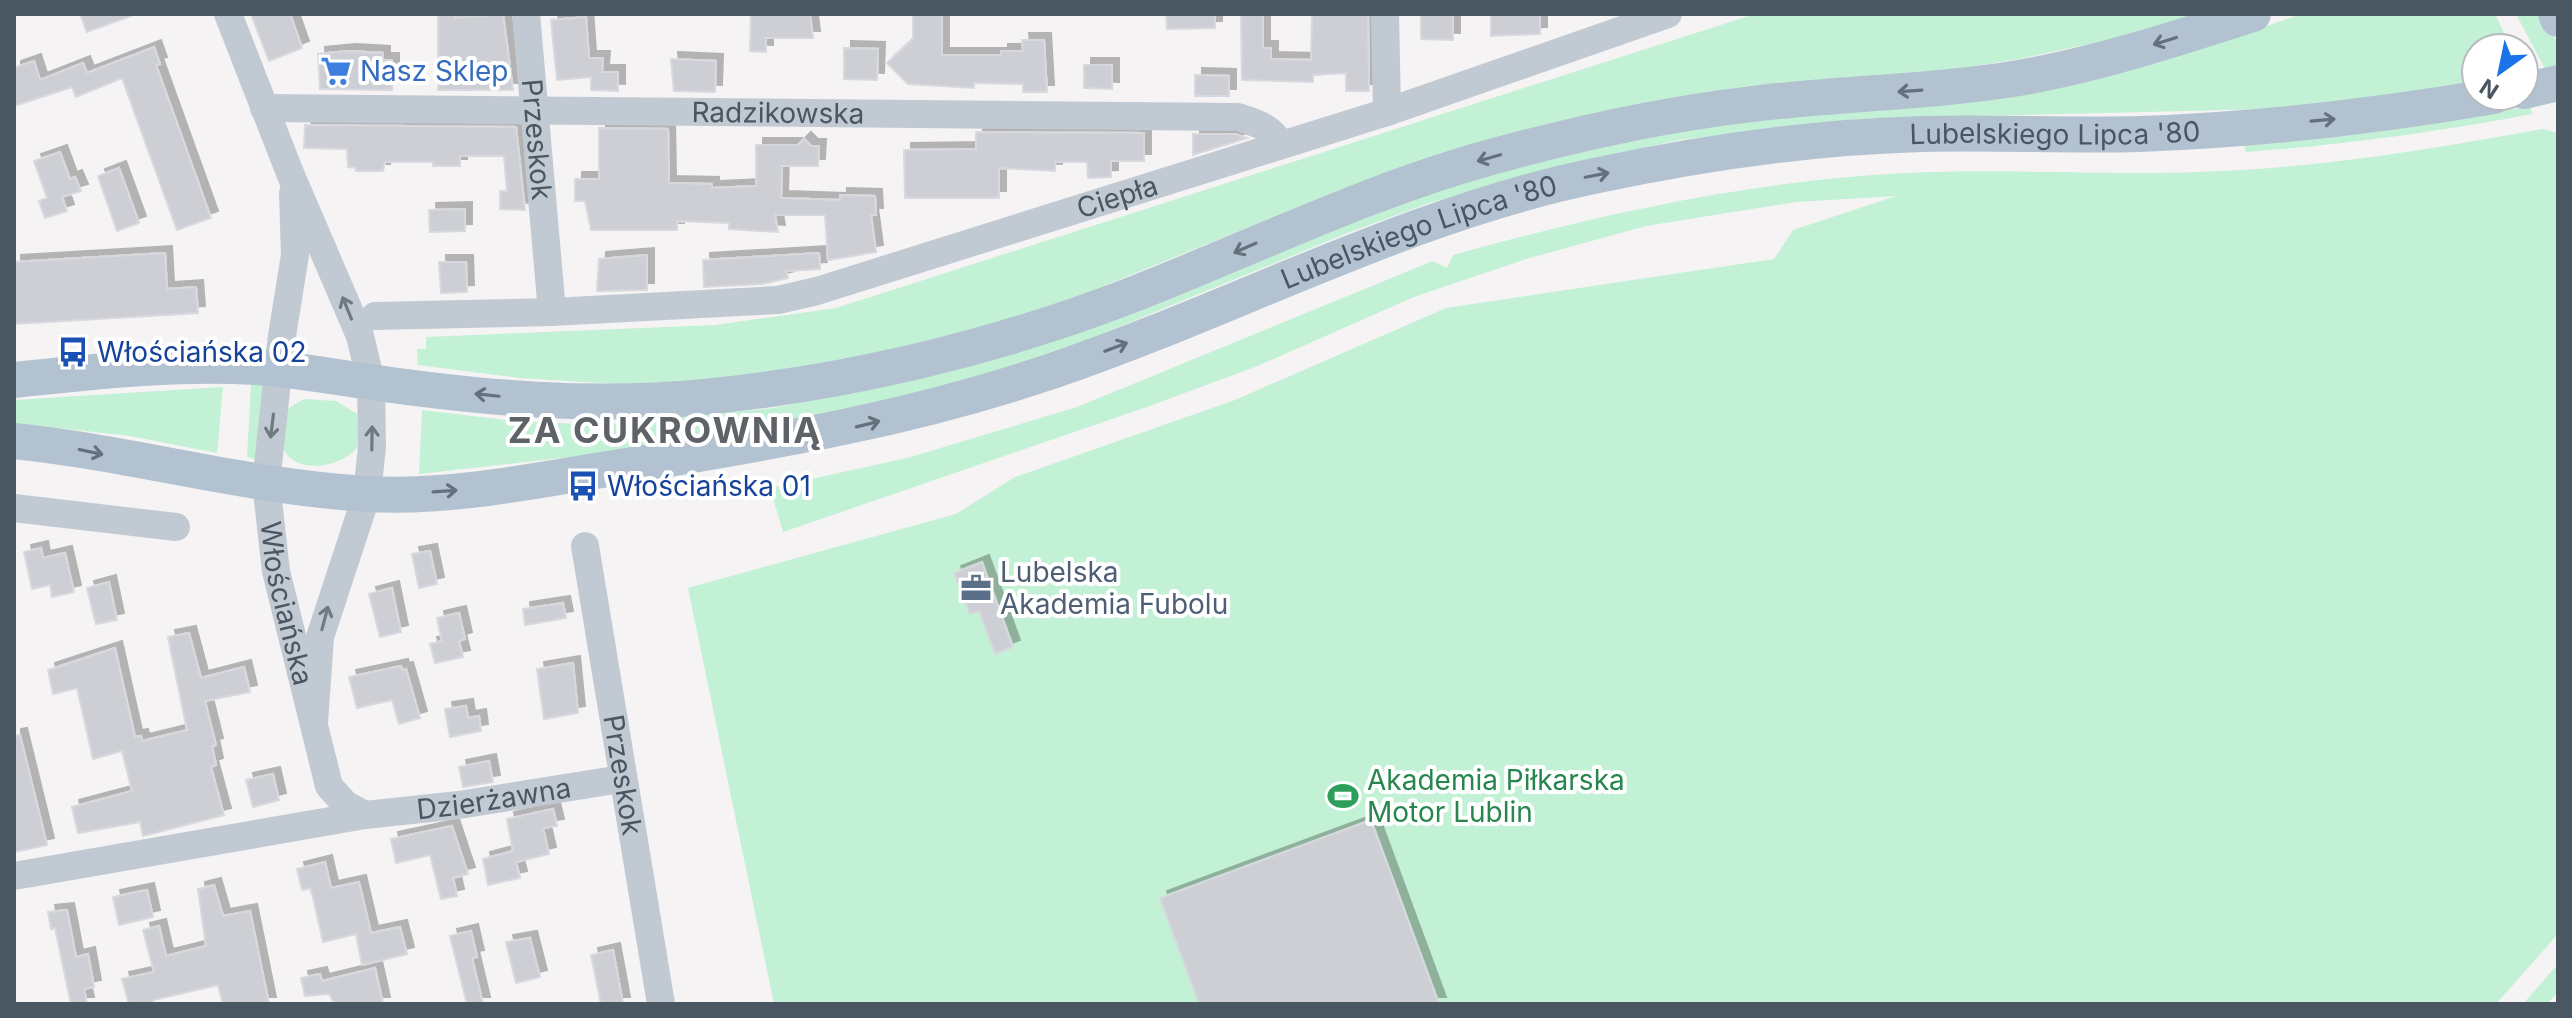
<svg xmlns="http://www.w3.org/2000/svg" width="2572" height="1018" font-family="Inter,sans-serif">
  <defs>
    <filter id="shadow"><feDropShadow dx="7" dy="-7" stdDeviation="0" flood-color="#0004"/></filter>
  </defs>
  <rect width="100%" height="100%" fill="#f5f3f3"/>
  <path fill="#c3f1d5" d="M1755,14h447l-80,23 -103,22 -70,11 -200,16 -62,10 -350,95 -248,101 -81,28 -163,41 -143,20 -86,3 -97,-6 -101,-13 -1,-16h9v-12l289,-12 121,-17z
    M2302,14h193l16,34h-35v34l-105,19 -101,8 -411,10 -180,21 -89,20 -161,43 -84,31 -314,129 -180,49 -263,43 -169,19 3,-64 92,11 88,4 170,-17 106,-20 94,-23 390,-150 101,-34 132,-34 74,-15 496,-72z
    M2516,14h27l15,31v22l-13,2z
    M2531,106l1,8c-95,18 -190,31 -286,38l-2,-8 214,-24z
    M2542,129l16,4v801l-62,70h-1722l-86,-416 268,-74 59,-37 220,-77 211,-92 328,-49 19,-29 103,-34 -100,6 -150,24 -120,33 -112,38 -159,70 -111,41 -361,124 -13,-44 137,-30 170,-51 356,-146 14,7 6,-13c147,-41 297,-74 451,-82 112,-5 226,4 338,-3 101,-6 201,-23 300,-41z
    M251,385h12l-8,74 -8,-2z
    M223,387l-6,66 -87,-17 -116,-13v-23z
    M304,399l32,2 21,13 3,29c-12,23 -64,35 -77,5 -4,-10 2,-28 4,-39z
    M2558,964v28l-11,12h-24z"/>
  <path fill="#cdcfd5" stroke="#d7d9de" stroke-width="2" filter="url(#shadow)" d="M80,14h50l1,2 -44,16z
    M251,14h39l12,34 -33,13z
    M438,14h17v4l48,-4 10,76h-75z
    M751,14h59l3,24h-47v14l-16,-1z
    M913,14h29v41h59v-4h22l-1,-11h22l3,52h-24v-8l-49,-1v5l-66,-4 -21,-21 26,-24z
    M1166,14h49v14l-48,1z
    M1241,14h22v34h8v11l40,1 1,-46h56l1,77h-23v-18l-33,2v7l-71,-2z
    M1421,14h32v26l-32,-1z
    M1491,14h49v20l-49,2z
    M586,17l3,41h14l-1,14h16v19l-27,-1v-13l-34,3 -6,-60z
    M154,47l6,17 -4,1 55,153 -34,12 -55,-152 -46,19 -4,-10 -58,19v-38l20,-7 6,19 43,-17 4,10z
    M844,48l34,1 -1,31 -33,-1z
    M349,51l34,2v7h9v30l-72,-1 -2,-35z
    M671,59l45,2 -1,31 -41,-1z
    M1084,65h28v24l-28,-1z
    M1195,75l34,1v20h-34z
    M305,125l211,2 9,83 -25,-1v-18h7l-3,-35h-44v10h-27v-4h-48l-2,9h-27v-3l-8,-1 -1,-18 -43,-1z
    M599,128l69,1 1,54 43,1v4l44,-2v-41h42l6,-6 7,7h8l-1,20h-36l-1,32 59,2v-5l35,1 1,19h-5l5,37 -48,8 -3,-45h-50l3,17 -49,-3v-6l-52,-2v9h-86l-6,-29h-10v-22h24z
    M976,132l168,1v28h-33v16l-23,1 -1,-16h-32v9l-56,-3v30h-94l-1,-48 72,-1z
    M1193,134h42l12,4 -54,17z
    M60,152l10,27 5,-2 6,14 -19,6 5,14 -22,7 -6,-17 8,-3 -13,-37z
    M119,168l20,55 -22,8 -19,-55z
    M465,209v22l-35,1 -1,-22z
    M165,253l2,36 29,-2 2,26 -184,11v-62z
    M819,253l1,16 -34,2 2,7 -26,6 -58,3 -1,-27z
    M647,255v35l-50,1 2,-32z
    M439,262h27l1,30 -26,1z
    M41,548l2,10 22,-5 9,39 -22,5 -2,-12 -18,4 -8,-37z
    M430,551l7,33 -18,4 -7,-34z
    M982,562l31,85 -18,7 -16,-43 -9,3 -16,-41z
    M109,582l8,38 -21,4 -9,-36z
    M392,588l9,44 -21,5 -11,-43z
    M563,603l3,15 -41,7 -2,-16z
    M459,613l6,26 -6,2 4,16 -28,6 -5,-19 12,-3 -5,-23z
    M189,633l12,45 43,-11 6,25 -45,9 11,44 -4,1 4,19 -5,2 13,48 -81,21 -3,-14 -62,11 -6,-26 60,-16 -10,-40 -29,8 -16,-71 -24,6 -5,-24 67,-22 20,89 6,-1 1,5 45,-11 -19,-93z
    M573,663l5,50 -34,6 -7,-50z
    M401,666l1,4 4,-1 14,49 -21,6 -7,-24 -35,8 -8,-31z
    M466,706l2,12 11,-2 2,15 -31,6 -5,-28z
    M20,735l27,110 -33,7v-116z
    M489,761l4,21 -30,5 -4,-20z
    M273,774l6,26 -26,7 -7,-27z
    M553,809l4,17 -14,2 6,26 -33,8 4,16 -32,7 -5,-26 30,-8 -6,-32z
    M1371,820l68,184h-240l-39,-106z
    M452,826l16,48 -15,4 4,18 -16,3 -11,-44 -34,8 -5,-24z
    M325,862l6,26 28,-6 12,51 29,-6 7,27 -45,11 -6,-31 -33,8 -10,-45 -3,-9 -8,2 -5,-21z
    M214,885l9,31 27,-5 19,93h-46l-5,-19 -65,15 1,4h-25l-7,-25 32,-7 -11,-42 16,-4 7,30 40,-10 -8,-57z
    M147,890l6,27 -34,8 -6,-28z
    M67,910l9,47 12,-3 6,33 -10,2 3,15h-16l-16,-76 -4,1 -3,-17z
    M471,931l6,26 -5,1 11,46h-16l-17,-68z
    M530,938l10,39 -24,6 -10,-41z
    M613,950l10,54h-22l-10,-49z
    M375,968l8,36h-48l-6,-10 -24,2 -4,-18 19,-4 2,7z"/>
  <g fill="none" stroke-linecap="round" stroke-linejoin="round">
    <g stroke="#c1cad2" stroke-width="28">
      <path d="M228,14l62,159 70,163 11,46 1,65 -5,47 -47,143 -6,86"/>
      <path id="s1" d="M526,14l26,298"/>
      <path d="M1385,14l2,98"/>
      <path id="s2" d="M264,108l974,9c19,6 32,10 43,27"/>
      <path id="s3" d="M293,193l2,62 -13,81 -16,147 10,88 53,215 17,19 19,10"/>
      <path id="s4" d="M375,316l177,-4 226,-12 39,-9 570,-179 281,-98"/>
      <path d="M14,508l162,19"/>
      <path id="s5" d="M585,546l76,458"/>
      <path id="s6" d="M14,876l351,-61 94,-10 162,-26"/>
    </g>
    <g stroke="#b3c2d1" stroke-width="36">
      <path d="M2556,14l2,5"/>
      <path d="M2524,91l34,-8"/>
      <path d="M14,380c77,-8 164,-18 242,-13 38,2 76,10 114,15 111,16 222,26 334,15 143,-14 290,-49 425,-101 126,-49 246,-109 377,-143 78,-21 157,-38 238,-48 91,-12 184,-12 275,-27 79,-14 157,-39 234,-64"/>
      <path id="s7" d="M14,441c118,12 233,46 353,53 84,5 170,-14 253,-27 152,-25 288,-47 435,-97 181,-62 351,-155 539,-194 108,-23 218,-39 328,-42 73,-2 145,2 217,0 119,-4 238,-18 355,-38"/>
    </g>
  </g>
  <defs><path id="oneway-shaft" d="M-6 0H5M1.5-3L5.5 0L1.5 3" fill="none" stroke-width="1.6" stroke-linecap="round" stroke-linejoin="round" transform="scale(2)"/></defs>
  <g stroke="#64717d">
    <use href="#oneway-shaft" transform="translate(2165 41) rotate(163)"/>
    <use href="#oneway-shaft" transform="translate(1910 91) rotate(176)"/>
    <use href="#oneway-shaft" transform="translate(2323 120) rotate(-5)"/>
    <use href="#oneway-shaft" transform="translate(1489 158) rotate(164)"/>
    <use href="#oneway-shaft" transform="translate(1597 175) rotate(-11)"/>
    <use href="#oneway-shaft" transform="translate(1245 248) rotate(156)"/>
    <use href="#oneway-shaft" transform="translate(1116 347) rotate(-21)"/>
    <use href="#oneway-shaft" transform="translate(487 395) rotate(-174)"/>
    <use href="#oneway-shaft" transform="translate(868 424) rotate(-14)"/>
    <use href="#oneway-shaft" transform="translate(91 452) rotate(12)"/>
    <use href="#oneway-shaft" transform="translate(445 491) rotate(-4)"/>
  </g>
  <g stroke="#6e7983">
    <use href="#oneway-shaft" transform="translate(347 308) rotate(-112)"/>
    <use href="#oneway-shaft" transform="translate(272 426) rotate(97)"/>
    <use href="#oneway-shaft" transform="translate(372 438) rotate(-89)"/>
    <use href="#oneway-shaft" transform="translate(325 618) rotate(-75)"/>
  </g>
  <defs>
    <g id="supermarket-bare" transform="scale(2.4)"><path d="M-6-5.5h2.5l.6 2H6L4.5 2H-2.5L-4.4-4H-6ZM-1.5 3.2a1.3 1.3 0 1 0 .1 0ZM3 3.2a1.3 1.3 0 1 0 .1 0Z" fill="#3f7fe0" stroke="#fff" stroke-width="2.5" paint-order="stroke"/></g>
    <g id="bus-bare" transform="scale(2.4)"><path d="M-5-6H5V4H4V6H2V4H-2V6H-4V4H-5ZM-3.5-4V0h7V-4ZM-3.5 1.2v1.5H-2V1.2ZM2 1.2v1.5H3.5V1.2Z" fill="#1a4fb4" stroke="#fff" stroke-width="2.5" paint-order="stroke"/></g>
    <g id="office-bare" transform="scale(2.4)"><path d="M-6-3h4V-5.5h4V-3h4V5H-6ZM-1-4.5V-3h2v-1.5ZM-6 0V1H6V0Z" fill="#5c6f8a" stroke="#fff" stroke-width="2.5" paint-order="stroke"/></g>
    <g id="stadium-bare" transform="scale(2.4)"><path d="M0-5a6.5 5 0 1 0 0 10a6.5 5 0 1 0 0-10ZM-3.5-1.8h7v3.6h-7Z" fill="#2e9e5b" stroke="#fff" stroke-width="2.5" paint-order="stroke"/></g>
  </defs>
  <g fill-rule="evenodd">
    <use href="#supermarket-bare" x="336" y="71"/>
    <use href="#bus-bare" x="73" y="352"/>
    <use href="#bus-bare" x="583" y="486"/>
    <use href="#office-bare" x="976" y="588"/>
    <use href="#stadium-bare" x="1343" y="796"/>
  </g>
  <g text-anchor="middle" dominant-baseline="central" stroke-width="8" stroke-linejoin="round" paint-order="stroke">
    <g font-size="28" fill="#366cbe" stroke="#fff" text-anchor="start">
      <text x="360" y="71">Nasz Sklep</text>
    </g>
    <g font-size="28" fill="#4a5661" stroke="#fff">
      <text stroke="none"><textPath href="#s2" startOffset="514">Radzikowska</textPath></text>
      <text stroke="none"><textPath href="#s7" startOffset="2096">Lubelskiego Lipca '80</textPath></text>
      <text stroke="none"><textPath href="#s1" startOffset="126">Przeskok</textPath></text>
      <text stroke="none"><textPath href="#s4" startOffset="758">Ciepła</textPath></text>
      <text stroke="none"><textPath href="#s7" startOffset="1448">Lubelskiego Lipca '80</textPath></text>
      <text stroke="none"><textPath href="#s3" startOffset="414">Włościańska</textPath></text>
      <text stroke="none"><textPath href="#s5" startOffset="232">Przeskok</textPath></text>
      <text stroke="none"><textPath href="#s6" startOffset="486">Dzierżawna</textPath></text>
    </g>
    <g font-size="28" fill="#164399" stroke="#fff" text-anchor="start">
      <text x="97" y="352">Włościańska 02</text>
      <text x="607" y="486">Włościańska 01</text>
    </g>
    <g font-size="28" fill="#4e5e75" stroke="#fff" text-anchor="start">
      <text x="1000" y="572">Lubelska<tspan x="1000" dy="32">Akademia Fubolu</tspan></text>
    </g>
    <g font-size="28" fill="#27864d" stroke="#fff" text-anchor="start">
      <text x="1367" y="780">Akademia Piłkarska<tspan x="1367" dy="32">Motor Lublin</tspan></text>
    </g>
    <g font-size="36" font-weight="bold" letter-spacing="2" fill="#5f6368" stroke="#fff">
      <text x="665" y="430">ZA CUKROWNIĄ</text>
    </g>
  </g>
  <rect width="2572" height="1018" fill="none" stroke="#4a5661" stroke-width="32"/>
  <g transform="translate(2500 72) rotate(213)"><circle r="38" fill="#ffffff" stroke="#b7bbc0" stroke-width="2"/>
  <path d="M0-6L14 30L0 20L-14 30Z" fill="#1a73e8"/>
  <text y="-12" font-size="22" font-weight="bold" text-anchor="middle" fill="#4a5661">N</text>
  </g>
</svg>
